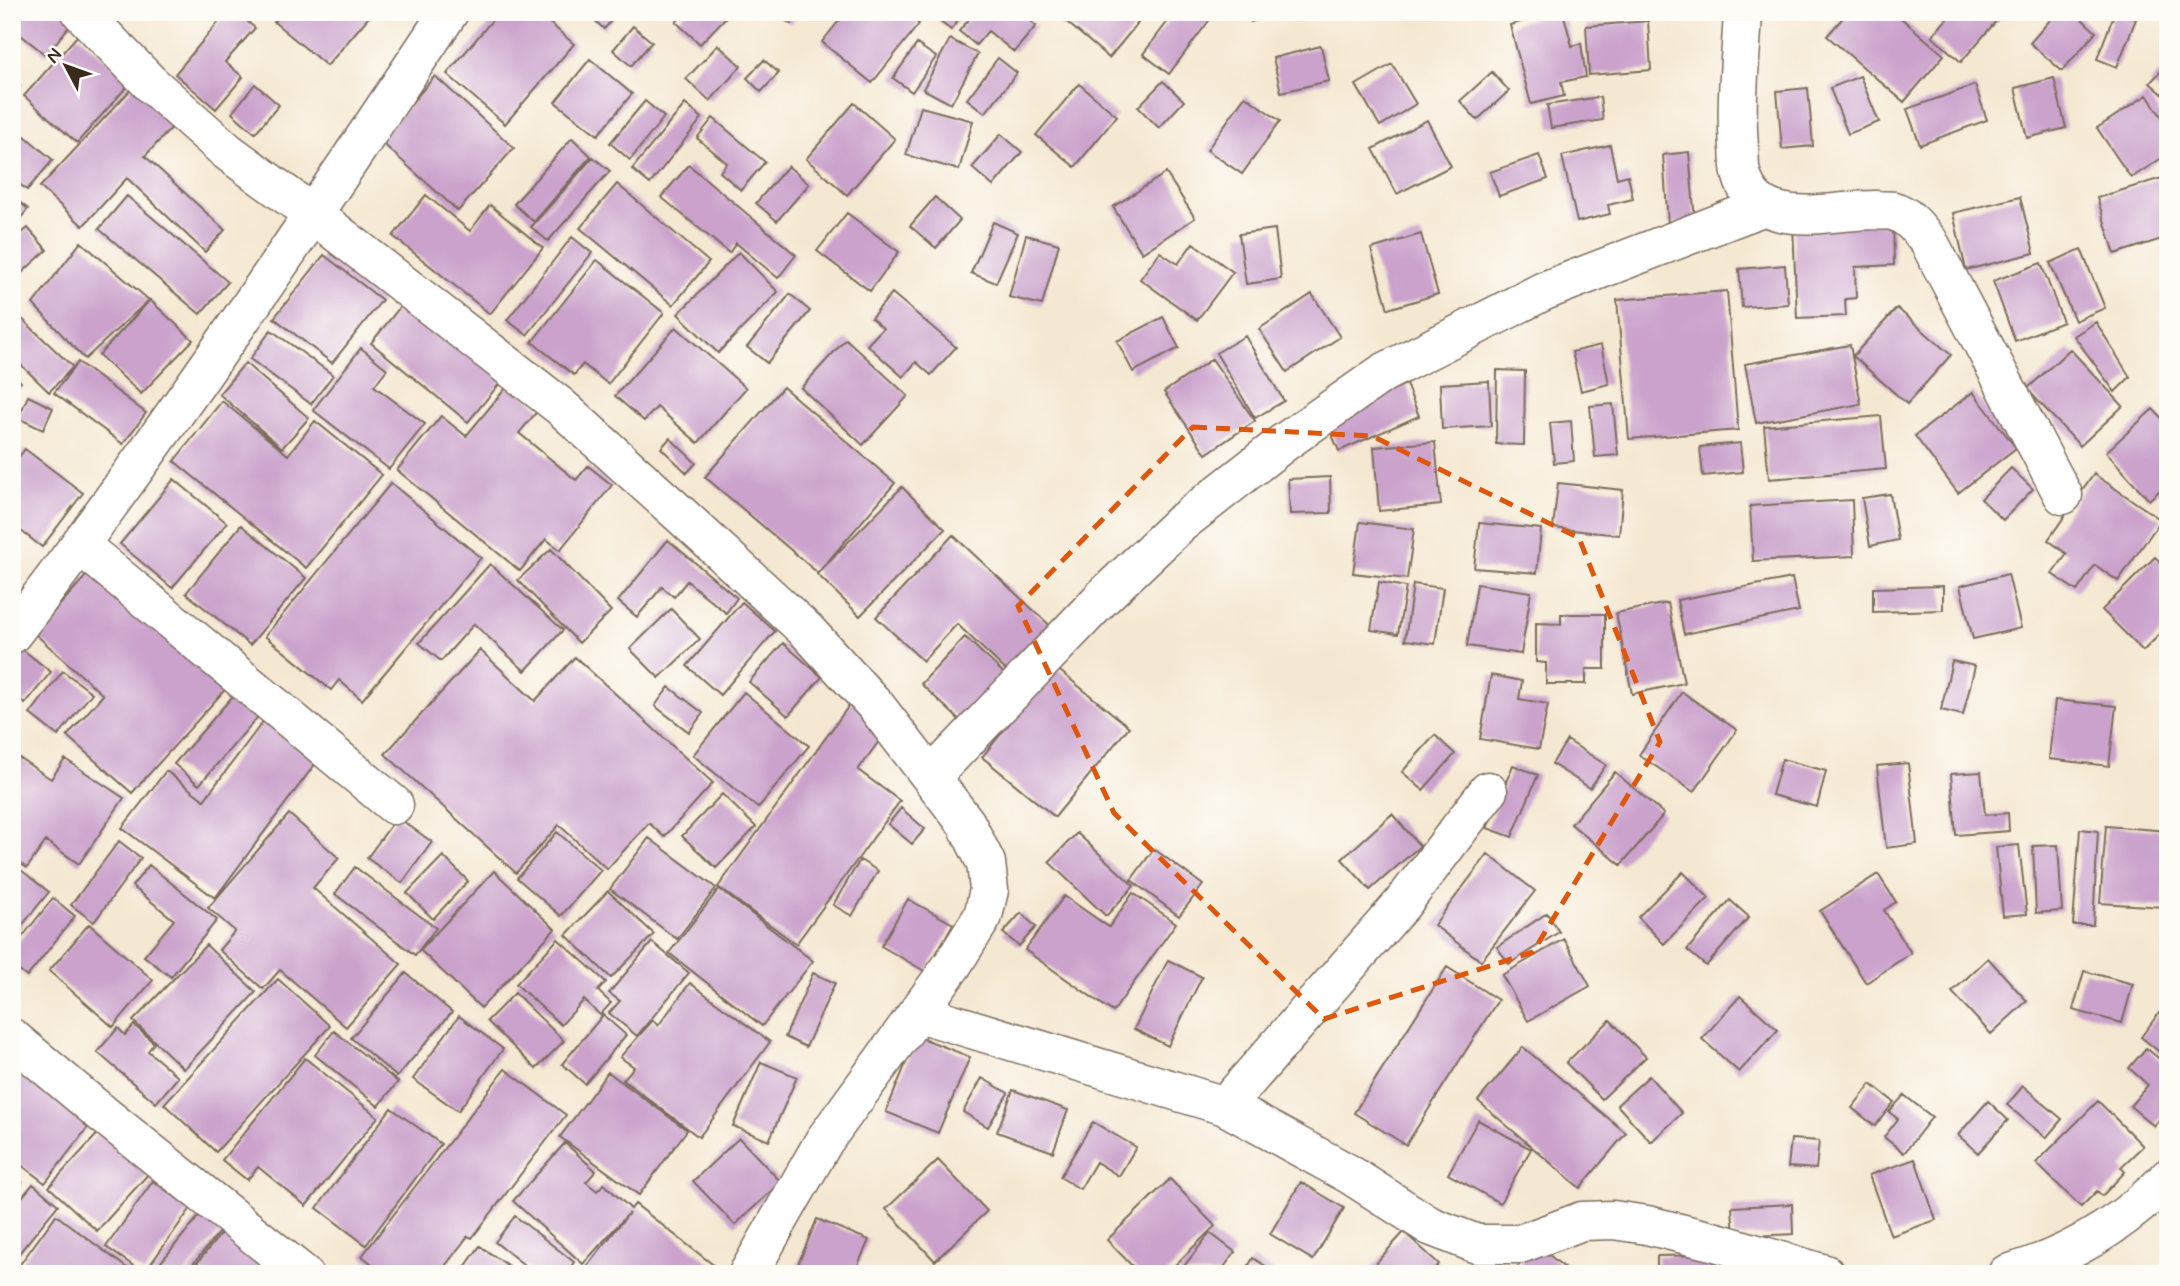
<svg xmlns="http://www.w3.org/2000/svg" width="2180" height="1286" font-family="Mynerve,sans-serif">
  <rect width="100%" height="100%" fill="#fdfcf7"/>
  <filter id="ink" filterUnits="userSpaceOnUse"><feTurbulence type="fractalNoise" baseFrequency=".0143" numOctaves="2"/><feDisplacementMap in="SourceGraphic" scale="14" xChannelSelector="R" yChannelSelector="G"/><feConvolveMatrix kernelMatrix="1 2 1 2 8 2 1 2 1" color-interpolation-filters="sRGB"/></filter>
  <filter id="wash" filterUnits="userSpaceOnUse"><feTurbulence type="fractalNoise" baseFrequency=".00686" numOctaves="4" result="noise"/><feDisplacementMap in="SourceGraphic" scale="28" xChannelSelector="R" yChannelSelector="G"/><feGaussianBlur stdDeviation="1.57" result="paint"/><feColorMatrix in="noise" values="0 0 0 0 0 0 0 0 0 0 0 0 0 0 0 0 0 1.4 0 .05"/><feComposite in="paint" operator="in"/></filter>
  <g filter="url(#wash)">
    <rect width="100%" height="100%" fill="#f5e8d2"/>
    <g id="blocks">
      <path fill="#caa2cc" d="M12,12h59l6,5 -31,38 -34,-27z
        M227,12h9l19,16 -30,34 18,15 -27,32 -41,-35z
        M283,12h90l-46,54 -53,-44z
        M499,12h38l37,32 -69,80 -58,-50z
        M586,12h33l-15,17z
        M686,12h45l-31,32 -24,-22z
        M773,12h26l-8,12z
        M846,12h58l15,12 -47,59 -50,-41z
        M927,12h37l-13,18z
        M975,12h44l17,14 -22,26 -26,-21 -12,14 -17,-14z
        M1055,12h92l-38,46z
        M1175,12h29l7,6 -42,56 -26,-20z
        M1248,12h27l-24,10z
        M1555,12h8l9,34 9,-3 5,34 -25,5 3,14 -33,8 -21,-79z
        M1651,12h40l1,2 -41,3z
        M1848,12h46l50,43 -40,47 -77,-66z
        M1953,12h51l-43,50 -29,-26z
        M2057,12h17l22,20 -34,39 -32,-28z
        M2115,12l21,7 -19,48 -20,-8z
        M2148,12h20v10z
        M1648,21l3,49 -62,5 -3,-49z
        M633,26l19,16 -21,24 -18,-16z
        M78,35l53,47 -54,61 -53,-47z
        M950,39l28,15 -27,50 -28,-15z
        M917,44l19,13 -24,35 -19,-14z
        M718,45l23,21 -31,35 -24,-22z
        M1321,46l8,35 -48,11 -8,-34z
        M998,58l19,15 -32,40 -18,-14z
        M590,59l42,35 -34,41 -43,-33z
        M764,60l15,13 -18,19 -14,-14z
        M2168,63v36l-18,-16z
        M1392,64l24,40 -36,22 -24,-41z
        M1492,72l17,19 -32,29 -17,-19z
        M435,76l79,72 -56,63 -79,-71z
        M1860,76l19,46 -31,12 -18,-46z
        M2054,78l12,50 -39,10 -12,-50z
        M12,79l8,7 -8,8z
        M1163,81l21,20 -25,27 -21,-21z
        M136,84l41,38 -32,34 80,74 -20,22 -78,-74 -44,48 -43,-39z
        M255,84l24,21 -24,28 -23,-20z
        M1079,84l38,32 -42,51 -39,-32z
        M1975,85l12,35 -67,25 -13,-36z
        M1808,88l5,58 -31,3 -5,-58z
        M2147,95l21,31v28l-37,24 -34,-50z
        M1245,96l35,25 -38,53 -35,-24z
        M1600,97l3,23 -52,8 -4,-23z
        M645,101l19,16 -34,43 -20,-17z
        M854,103l41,36 -48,56 -41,-36z
        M685,104l17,14 -52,66 -18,-15z
        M921,107l52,14 -14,49 -53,-15z
        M713,118l52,44 -24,28 -21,-18 7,-9 -30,-25z
        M1427,120l24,46 -54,28 -24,-45z
        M12,125l41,35 -26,30 -15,-12z
        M1001,134l21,18 -29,34 -21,-18z
        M572,138l19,18 -57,66 -20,-18z
        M1610,145l7,33 11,-3 5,24 -25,6 2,9 -33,8 -15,-66z
        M1689,152l6,69 -27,3 -5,-69z
        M1539,155l9,24 -49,17 -9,-24z
        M593,157l17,14 -62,70 -17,-14z
        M689,165l107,90 -18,23 -42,-35 -7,10 -68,-56z
        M788,166l21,18 -32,37 -21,-18z
        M1166,173l29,45 -53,35 -29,-46z
        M2168,176v61l-53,17 -18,-56z
        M617,184l92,78 -36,43 -93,-77z
        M426,195l44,36 20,-26 53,43 -53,66 -97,-78z
        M12,196l16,13 -16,20z
        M127,196l101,86 -28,32 -101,-85z
        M935,197l25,23 -24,28 -26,-22z
        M2020,197l14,56 -68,17 -13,-57z
        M847,213l52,39 -29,39 -53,-40z
        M1893,220l1,45 -39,2 1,31 -11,1 1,17 -49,2 -4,-93z
        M993,222l25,11 -22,50 -25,-10z
        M28,228l19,22 -32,29 -3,-3v-35z
        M1275,229l6,50 -35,5 -7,-50z
        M1421,234l17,60 -50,15 -17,-60z
        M1026,235l33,9 -17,61 -33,-8z
        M572,237l20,16 -65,82 -20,-15z
        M81,242l68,58 -64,59 -52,-55z
        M1193,243l40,29 -36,48 -57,-41 20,-27 18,12z
        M2081,249l24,59 -30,13 -25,-58z
        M739,252l39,40 -60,61 -40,-39z
        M324,255l58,45 -50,63 -58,-45z
        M597,260l67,53 -56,71 -25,-20 -9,11 -42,-33z
        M2041,263l22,59 -48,19 -22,-60z
        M1785,265l3,39 -46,3 -3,-38z
        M1727,291l11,139 -109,9 -12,-139z
        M892,293l64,54 -25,28 -15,-13 -13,15 -36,-32 16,-17 -12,-10z
        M790,294l20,17 -43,52 -20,-16z
        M1312,294l28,43 -53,35 -28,-43z
        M408,297l97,80 -37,45 -97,-79z
        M150,300l43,40 -52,54 -42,-39z
        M1897,308l54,47 -44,49 -54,-48z
        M19,316l54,51 -24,25 -37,-36v-33z
        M1163,317l16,31 -46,24 -16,-31z
        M2096,322l34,55 -15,15 -41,-56z
        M676,327l70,61 -48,55 -41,-36 -13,14 -29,-25z
        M271,330l62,45 -22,29 -61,-45z
        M1245,336l39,65 -29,17 -39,-65z
        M846,339l62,57 -45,49 -62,-57z
        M1601,345l8,39 -28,7 -9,-39z
        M1850,345l11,59 -105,19 -11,-59z
        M361,348l26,21 -13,17 51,38 -36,45 -76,-59z
        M2070,349l53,57 -43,40 -53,-57z
        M1212,359l43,62 -49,33 -42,-62z
        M78,362l68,51 -23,31 -69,-51z
        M245,363l64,55 -27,30 -63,-54z
        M1497,370l28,1 -1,74 -28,-1z
        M12,373l9,9 -9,9z
        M1489,381l2,45 -49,3 -2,-45z
        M510,383l30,25 -21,25 57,47 12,-14 24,19 -52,65 -14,-11 -26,32 -123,-101 44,-54 25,20z
        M1406,384l13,32 -80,35 -14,-32z
        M783,387l112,96 -77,90 -113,-96z
        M1973,392l43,56 -58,45 -43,-57z
        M28,396l25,12 -10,22 -25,-12z
        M222,401l66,54 27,-34 67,54 -76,93 -132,-107z
        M1613,404l5,51 -23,2 -5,-51z
        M2153,409l15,16v58l-19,17 -43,-48z
        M1881,416l5,53 -117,10 -5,-53z
        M1571,421l3,40 -20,2 -4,-40z
        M670,438l26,25 -9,10 -26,-25z
        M1435,442l6,63 -62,6 -5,-64z
        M1740,443l3,29 -40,4 -3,-29z
        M25,449l58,44 -41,54 -30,-23v-58z
        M2011,468l22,21 -30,31 -22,-21z
        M2094,474l67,46 -43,61 -23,-16 -18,26 -25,-17 15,-20 -19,-14z
        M1330,477l1,36 -41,1 -2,-35z
        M174,479l53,44 -55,65 -52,-44z
        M391,483l90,75 -119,142 -23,-20 -8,10 -66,-54z
        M1558,483l65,7 -4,45 -66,-7z
        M902,487l43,42 -85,87 -43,-42z
        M1890,494l8,46 -28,6 -8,-48z
        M1852,500l2,56 -101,5 -3,-55z
        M1360,522l54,7 -7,50 -54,-6z
        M1479,523l62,6 -4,44 -63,-5z
        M241,525l65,53 -56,67 -64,-52z
        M953,535l106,99 -43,46 -59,-56 -34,37 -47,-44z
        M668,540l69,58 -11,15 -39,-32 -13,16 -12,-10 -25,30 -19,-16z
        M551,549l60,62 -32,32 -61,-63z
        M2155,557l13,12v57l-25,25 -41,-41z
        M97,564l134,119 -99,110 -65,-57 36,-41 -69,-62z
        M490,564l73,66 -38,41 -51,-47 -33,37 -22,-18z
        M2008,574l13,54 -48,11 -13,-53z
        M1792,578l7,33 -115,23 -7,-34z
        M1379,582l27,5 -8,47 -27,-4z
        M1413,584l30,4 -8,56 -30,-4z
        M1477,584l54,8 -10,62 -54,-8z
        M1943,586v24l-70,2v-24z
        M742,602l33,29 -55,64 -33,-29z
        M1668,603l16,80 -52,11 -16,-81z
        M671,609l29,30 -41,39 -29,-29z
        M1561,614h44v55h-19v15h-40v-21l-10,-1v-39l25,1z
        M965,637l45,42 -44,47 -45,-42z
        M783,643l39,34 -34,39 -39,-34z
        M22,649l29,23 -26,32 -13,-11v-32z
        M480,650l55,51 40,-44 138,126 -49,54 -15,-14 -42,46 -48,-44 -43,48 -131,-119z
        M1952,661l23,5 -12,49 -22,-5z
        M1055,667l74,60 -74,90 -73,-60z
        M63,671l29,22 -34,43 -28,-22z
        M1491,675l31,6 -3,18 29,5 -9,45 -59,-10z
        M669,687l34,26 -14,19 -34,-26z
        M238,690l25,21 -64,74 -25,-21z
        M744,692l65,54 -51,62 -65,-53z
        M1682,692l55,38 -43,62 -55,-37z
        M853,700l37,26 -32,44 42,31 -104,143 -78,-57z
        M2055,700l61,6 -7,60 -60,-7z
        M271,711l53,41 -109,146 -93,-70 44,-57 38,29z
        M1435,735l20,19 -32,36 -21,-18z
        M1567,740l39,25 -16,23 -38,-24z
        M12,753l39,26 14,-20 59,39 -45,66 -33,-23 -19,27 -15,-10z
        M1782,759l44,12 -9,36 -45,-12z
        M1908,763l9,81 -31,4 -9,-82z
        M1513,765l25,10 -26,62 -25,-9z
        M1615,772l49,42 -43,51 -50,-41z
        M1981,772l4,43 23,-2 1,18 -53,4 -5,-61z
        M722,794l34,33 -40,41 -34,-32z
        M901,808l24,21 -13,15 -24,-20z
        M289,814l50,44 -26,30 88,76 -55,63 -66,-57 -17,19 -44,-39 16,-19 -27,-23z
        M1392,814l28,32 -50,44 -28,-31z
        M397,817l35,25 -30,41 -35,-25z
        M2106,826l62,5 -4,76 -64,-4z
        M2080,829l18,2 -5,94h-20z
        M557,832l44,38 -40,46 -44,-38z
        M1077,833l57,53 -28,30 -57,-54z
        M649,838l67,50 -39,51 -67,-50z
        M119,841l22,17 -47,64 -23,-17z
        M2019,845l8,69 -24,2 -7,-69z
        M2058,845l4,66 -26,2 -3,-67z
        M1154,849l49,36 -24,31 -48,-36z
        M1488,854l47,37 -54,70 -47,-36z
        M443,856l25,25 -35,38 -26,-26z
        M860,860l18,11 -26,45 -19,-11z
        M12,863l37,29 -37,46z
        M149,865l68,55 -46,57 -27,-21 30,-36 -42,-34z
        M355,867l81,61 -21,27 -80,-61z
        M494,871l61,58 -74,79 -61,-58z
        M1683,872l26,26 -45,46 -26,-27z
        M1878,874l18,28 -12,8 27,43 -45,30 -46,-72z
        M719,889l94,72 -51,65 -93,-73z
        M608,891l46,43 -43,44 -45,-43z
        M1133,893l43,30 -63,89 -88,-62 39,-54 45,31z
        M53,898l22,18 -48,61 -15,-12v-15z
        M908,899l45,25 -27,48 -45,-26z
        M1730,900l19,17 -43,49 -19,-16z
        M1021,913l15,14 -17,19 -16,-13z
        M1547,913l12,19 -50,32 -12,-17z
        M89,924l64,56 -40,47 -64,-56z
        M558,939l48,43 -8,9 13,12 -11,12 -16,-15 -23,25 -45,-41z
        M1564,939l26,47 -62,35 -26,-46z
        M652,942l37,31 -52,63 -28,-23 11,-12 -11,-8z
        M206,945l50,47 -72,77 -51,-48z
        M1988,958l39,43 -36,33 -39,-42z
        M1168,960l34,17 -34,69 -34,-17z
        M1447,967l51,33 -92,145 -52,-32z
        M2084,971l49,13 -11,39 -49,-13z
        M406,973l46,39 -55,65 -46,-39z
        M813,973l22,10 -29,64 -21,-10z
        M278,979l52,47 -114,126 -52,-48z
        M2166,981h2v25h-5z
        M690,983l80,59 -71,95 -76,-57 11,-13 -14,-10 33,-37 5,6z
        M515,993l49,48 -28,28 -49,-48z
        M1740,996l38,34 -39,42 -37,-33z
        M2159,1013l9,7v39l-27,-22z
        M603,1015l23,20 -41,49 -23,-20z
        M459,1016l44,33 -45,62 -45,-32z
        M1610,1020l36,37 -44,42 -36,-36z
        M134,1025l20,18 -6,8 30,26 -22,26 -59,-51 21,-24 7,7z
        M334,1031l64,51 -20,24 -63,-51z
        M917,1036l53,21 -32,76 -52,-21z
        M1523,1047l103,86 -46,55 -102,-87z
        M2146,1048l22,18v43l-14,17 -24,-20 18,-21 -19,-17z
        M305,1058l73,59 -72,89 -48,-39 -11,13 -25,-20z
        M12,1061l83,57 -50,65 -33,-25z
        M761,1062l36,15 -28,64 -36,-15z
        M505,1069l61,46 -94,123 -4,-2 -29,38h-54l-23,-18z
        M608,1072l79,58 -48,65 -79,-58z
        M1649,1076l33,37 -31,29 -34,-37z
        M982,1078l26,15 -20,34 -25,-15z
        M1871,1084l23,18 -19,24 -23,-18z
        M2023,1086l39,33 -16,19 -39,-33z
        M1013,1090l55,20 -15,42 -56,-20z
        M1904,1095l28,22 -28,36 -20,-16 14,-18 -9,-7z
        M1988,1101l20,19 -30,33 -20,-18z
        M2098,1101l45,45 -22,21 4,5 -23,24 -5,-5 -16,16 -45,-44z
        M391,1108l50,36 -75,101 -49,-37z
        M1478,1120l53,29 -31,54 -52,-29z
        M1093,1122l43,25 -17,29 -23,-14 -16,27 -20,-12z
        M103,1128l47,44 -53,59 -48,-44z
        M739,1138l42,44 -46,43 -42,-44z
        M1791,1139l28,2 -3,28 -28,-2z
        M565,1143l31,28 -10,11 11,9 7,-7 27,25 4,-5 90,70h-144l48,-61 -46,51 -70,-63z
        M1915,1159l21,61 -45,16 -22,-61z
        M938,1160l49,51 -52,50 -49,-52z
        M12,1175l10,7 -10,13z
        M1170,1179l45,47 -49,48h-26l-33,-34z
        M153,1181l38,27 -47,65 -38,-26z
        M1301,1182l43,26 -31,52 -43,-26z
        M33,1184l25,21 -42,52 -4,-3v-45z
        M1792,1204l1,30 -59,3 -2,-30z
        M56,1215l79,59h-122z
        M200,1215l20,16 -35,43h-34z
        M515,1216l59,46 -8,12h-30l-41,-32z
        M817,1219l52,21 -15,34h-60z
        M232,1220l64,54h-108z
        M1404,1232l35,32 -8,10h-65z
        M1210,1233l25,19 -16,22h-41z
        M1536,1244l36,30h-60z
        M480,1246l40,28h-60z
        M1717,1255v19h-60v-18z
        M1253,1258l25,16h-34z"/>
    </g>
  </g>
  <g filter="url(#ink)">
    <use href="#blocks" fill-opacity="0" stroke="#7c6c5d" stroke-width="2"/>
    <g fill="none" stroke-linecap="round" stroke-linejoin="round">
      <g stroke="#7c6c5d" stroke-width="41">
        <path id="minor" d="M81,12l69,71 78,69 86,63 247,192 121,109 125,115 69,75 90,117 20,40 3,27 -6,26 -30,48 -129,177 -76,133
          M1743,12c-2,45 -8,90 -4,135 1,8 0,18 2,26 16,62 90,36 136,37 5,1 12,0 16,1 16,4 26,19 36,31l134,253
          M80,545l314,260
          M12,634c155,-201 296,-411 437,-622
          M932,776l171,-179 77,-73 102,-80 101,-71 161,-82 218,-84
          M919,1013l306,93 124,68 81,52 47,18h43l62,-23 31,-1 34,5 69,17 109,32
          M12,1038l92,77 199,159
          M1225,1106l177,-202 86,-113
          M2007,1274c61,-17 116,-50 161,-96"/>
      </g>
      <use href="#minor" stroke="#fff" stroke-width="38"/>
    </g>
  </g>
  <path fill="none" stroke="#df570d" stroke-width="5" stroke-dasharray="14 9" stroke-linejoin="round" d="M1193,427l179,9 207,102 81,204 -127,210 -209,67 -210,-206 -96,-207z"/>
  <rect width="2180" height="1286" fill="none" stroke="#fdfcf7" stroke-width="42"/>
  <g transform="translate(66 66) rotate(311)" stroke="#fdfcf7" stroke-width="5" paint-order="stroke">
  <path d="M0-5L12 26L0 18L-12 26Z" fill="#3b2a1e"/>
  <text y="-10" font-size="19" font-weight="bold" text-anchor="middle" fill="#3b2a1e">N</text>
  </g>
</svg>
